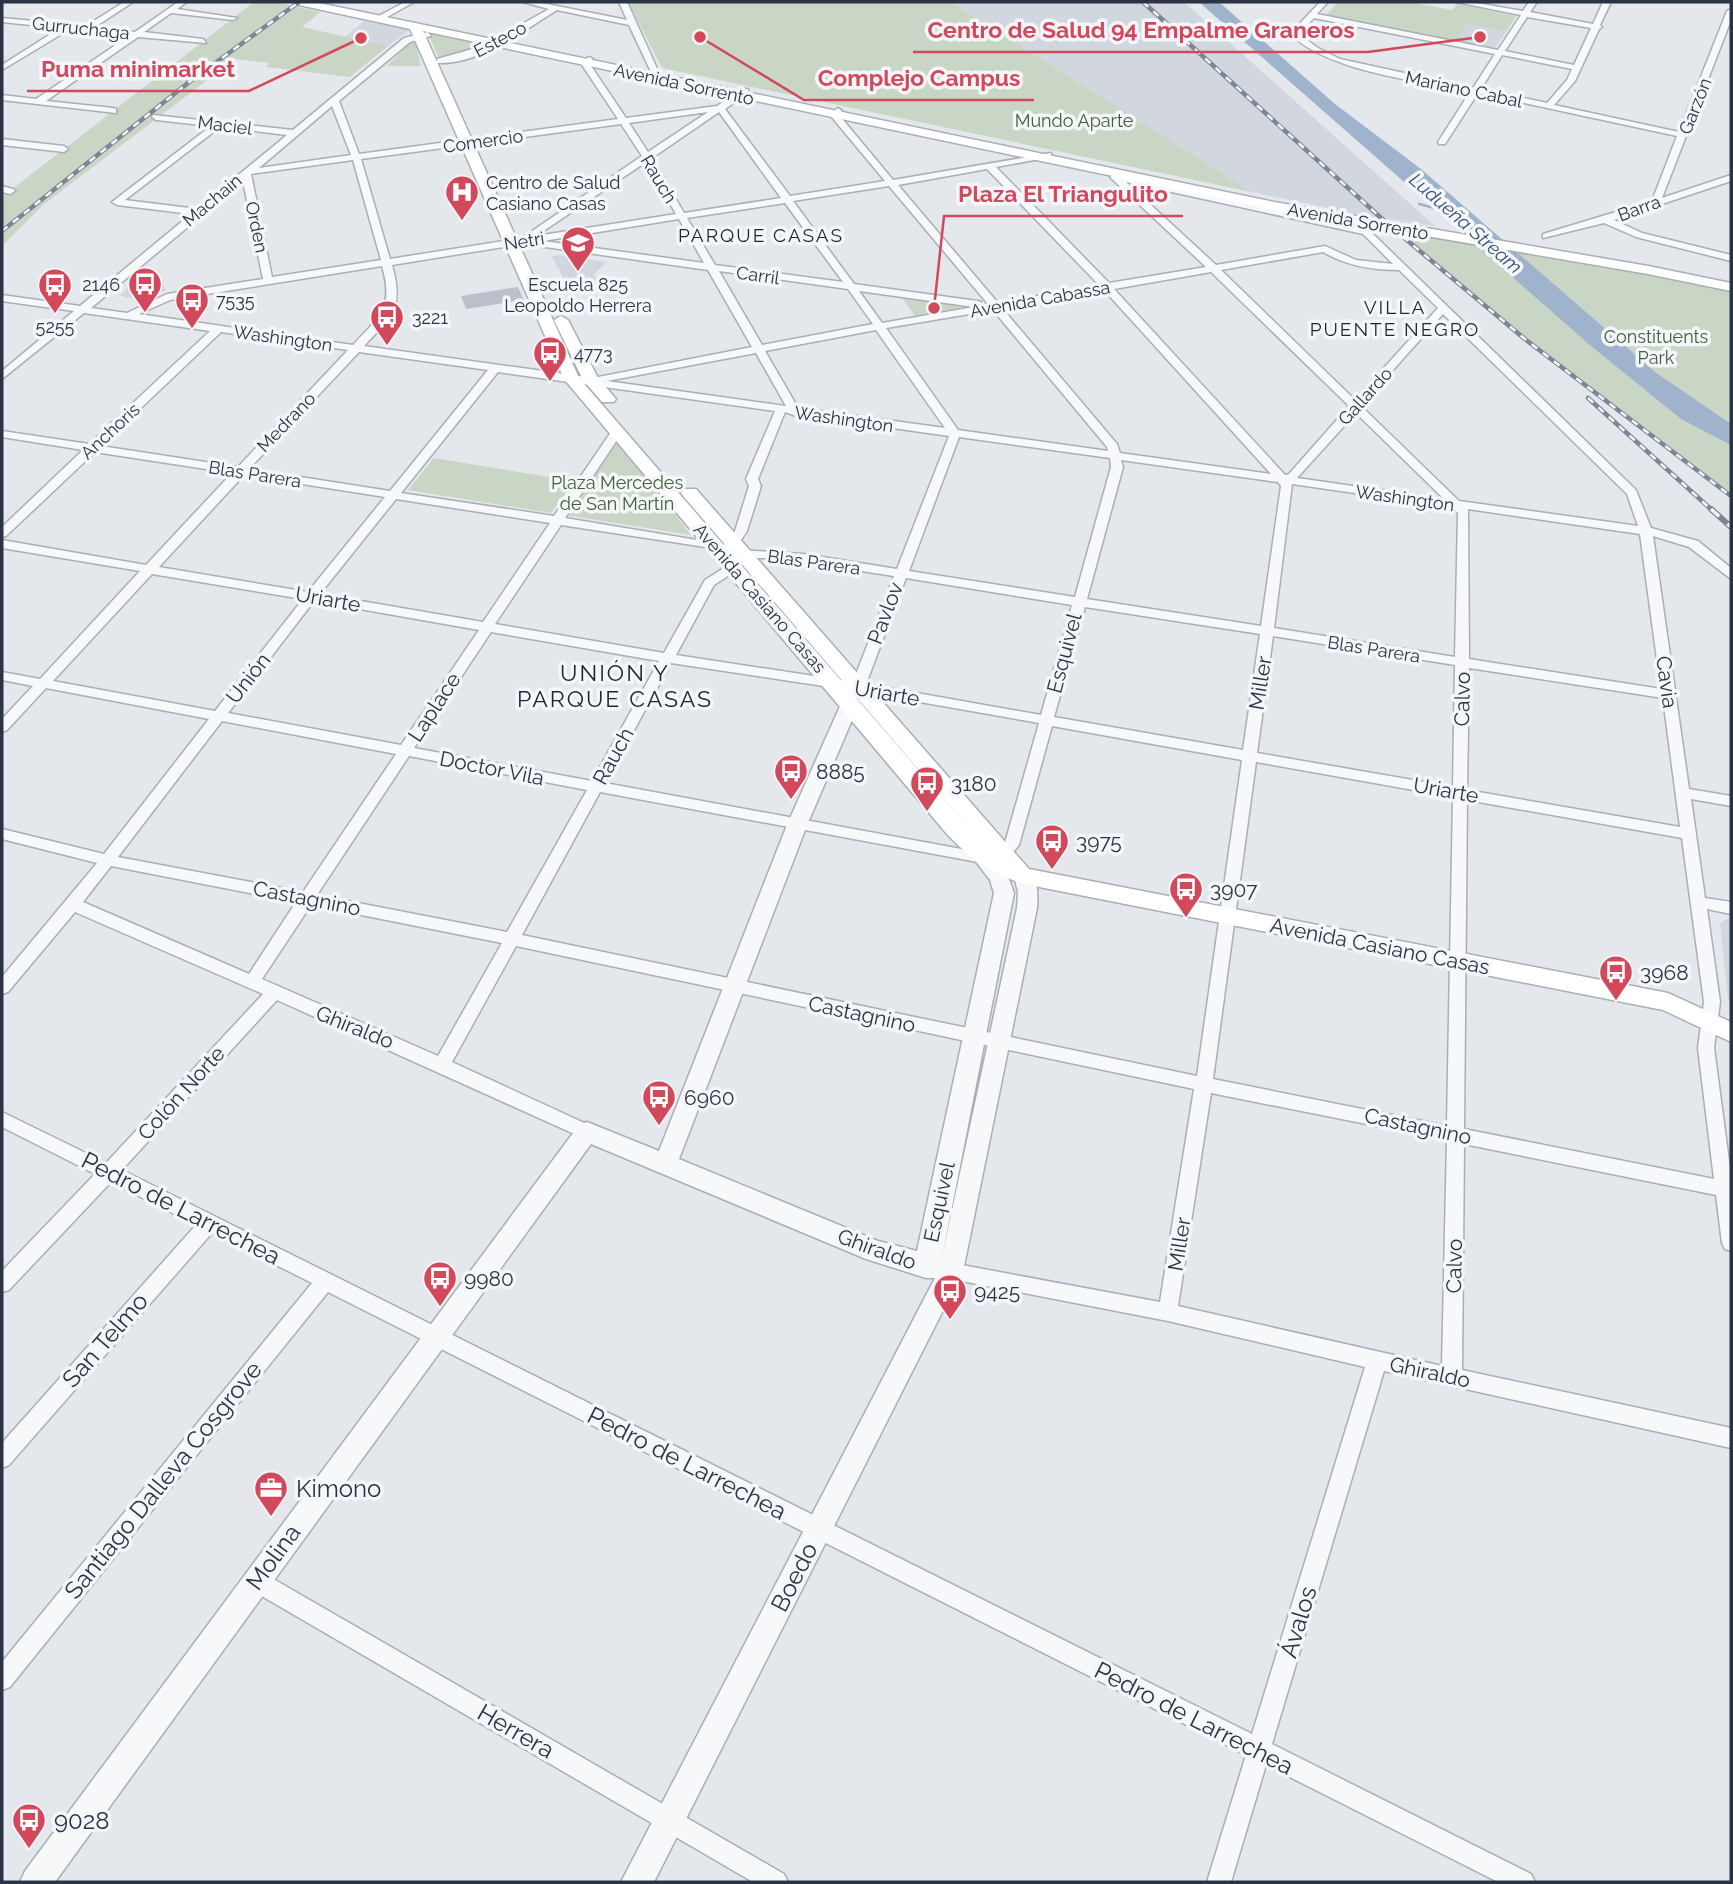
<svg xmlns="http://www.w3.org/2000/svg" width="1733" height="1884" font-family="Raleway,sans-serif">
  <rect width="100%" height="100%" fill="#e4e7ec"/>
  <path fill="#d2d6de" d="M951,2h233l251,224 -75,-11 -108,-23z
    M364,21l45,9 -21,16 -43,-9z
    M1467,24l39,8 -14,19 -38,-8z
    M559,255l48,7 -14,13 15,7 -39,7 -17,-32z
    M140,278l23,3 2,10 -38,7 -7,-3z
    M1727,919h4v82l-3,-2 -8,-76z"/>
  <path fill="#c9d6c5" d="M254,2h21l45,10 -18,15 86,19 -38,31 -84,-10 3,-4 -34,-4 -192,146 -41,41v-49z
    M628,2h323l301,190 -590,-124z
    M1338,2h70l44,8 5,-6 59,12 -10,16 -39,-8 -13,19 -122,-26 -5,-3z
    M426,29l68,14 -54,18z
    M415,38l6,28h-34z
    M1390,226l258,44 83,17v209l-205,-156z
    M902,298l54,7 4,3 -45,8z
    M617,439l74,96 -126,-20z
    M434,458l140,23 -23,32 -143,-23z"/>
  <path fill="#9fb4cc" d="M1199,2h20l116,102 86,65 234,203 76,52v21l-50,-26 -90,-73z"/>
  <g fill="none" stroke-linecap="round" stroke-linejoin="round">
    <path stroke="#9fb4cc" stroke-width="2.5" d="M1419,204l19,5"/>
  </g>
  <path fill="#bbc0ca" d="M518,287l6,13 -58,9 -5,-13z"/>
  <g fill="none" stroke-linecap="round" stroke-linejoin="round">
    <g stroke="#a9aeb7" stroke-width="3">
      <path id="minor" d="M124,2h9l-38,25 40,5 43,-30h9l-10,7 60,9 -4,2 -62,-7 -27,19 59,7 3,4 -68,-6 -92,64 67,7 3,1v4l-114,-13v-5l34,4 93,-63 -59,-7 -68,41v-5l58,-37 -58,-6v-4l84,8z
        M405,2h9l-34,19 -7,-2z
        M523,2h14l90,18 -8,-18h8l32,71 -9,5 -4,-2 5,-4 -22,-47 -72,-15c-34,21 -78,55 -120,53v-4l46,-13 66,-37z
        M1320,2h8l-11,12 181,36 23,-35 -65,-13h15l52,9 6,-9h8l-7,10 63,12 10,-22h8l-11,23 2,2 -3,2 -24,52 -21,24 125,27 48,-121 4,-2v11l-69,178 69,-23v6l-117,39 28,13 89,22v6l-95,-24 -32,-14 -61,15v-4l109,-33 25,-65 -199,-43 -33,51h-6l-1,-2 32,-50c-54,-12 -140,-20 -180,-58zM1527,17l64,11 -17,37 -69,-14zM1314,18l181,36 -22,34 -133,-29 -22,-11 -19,-14zM1502,55l70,14 -5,11 -20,23 -66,-14z
        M428,32l3,4 -21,6 -71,59 20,53 259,-35 -38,-57 9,-5 4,2 -4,4 37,55 91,-12 25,-17h6v4l-23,16 65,87 95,-15 -55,-66 8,-7 4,3 -3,4 54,65 158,-27v4l-55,10 113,116 97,-16 -94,-88 -2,-2 5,-3 254,56 267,260 15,38 47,13 33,27v11l-42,-32 -36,-11 36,253 42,7v10l-40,-7 14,99 26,4v12l-24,-5 13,93 -6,46 17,128v75l-6,-2 -3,-6 -6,-48 -252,-51 -2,226 269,58v20l-347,-77 -112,373 259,130 4,8h-37l-232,-117 -35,117h-24l39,-127 -918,-463 -318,395 -8,3v-28l310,-379 -100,-50 -203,232 -7,3v-25l194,-218 -85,-43 -102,108 -7,2v-21l93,-97 -93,-47v-15l104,51 157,-169 -188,-82 -67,80 -6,2v-17l95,-114 -95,-24v-10l102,25 105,-135 -163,-31 -39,42 -5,2v-13l31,-33 -31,-6v-8l38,7 100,-108 -138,-23v-8l144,25 86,-92 -137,-21 -89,84 -4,1v-10l81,-77 -81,-13v-6l87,13 121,-113 -126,-18 -82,66v-8l72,-60 -72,-10v-6l78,11 111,-92 -74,-9 -5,-3 99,-76 -55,-6 -4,-3 1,-2 140,15 111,-92zM332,106l19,49 -92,13zM708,112l-60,40 -19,-29zM719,112l62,86 -97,15 -32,-55zM621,124l21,32 -120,82 -132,21 -29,-100zM220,127l67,8 -90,74 -72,-9zM353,160l28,100 -109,17 -21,-103zM646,162l30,52 -140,22zM987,169l112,116 -101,18 -100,-118zM243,181l20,98 -96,15 -40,19 -36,-5zM1126,182l237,52 30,30 -37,-4 -31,-14 -109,19zM889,186l99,118 -7,1v-3l-4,-1 -123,-17 -61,-83zM785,203l58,79 -128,-17 -28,-47zM679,219l25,44 -161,-22zM534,242l4,4 170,24 44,77 -159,31 -229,-32c29,-31 40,-37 28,-81zM1323,252c24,14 49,18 76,18l39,38 -83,92 -134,-130zM382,266c12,42 -1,49 -29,79l-214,-31 31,-14zM719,271l129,18 25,35 -111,21zM1211,272l138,134 -60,68 -4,1 -171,-186zM1104,290l167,184 -151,-21 -3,-9 -115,-136zM859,291l115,16 -92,16zM993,310l114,137 1,4 -150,-21 -72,-102zM1443,314l184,180 11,32 -179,-25 -98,-95zM876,330l69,98 -147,-20 -33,-57zM221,332l127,18 -110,117 -137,-21zM359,352l129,18 -98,121 -141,-22zM756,353l30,53 -179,-25zM498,372l277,39 -29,68 3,7 -14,45 -8,14 -162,-27 58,-87 -6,-3 -4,1 -59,87 -153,-23zM785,412l11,4 5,-1 148,21 -52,133 -94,-15 -64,-4v-7l8,-12 14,-45 -3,-7zM1356,413l88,86 -147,-21zM959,437l151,21 1,9 -36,130 -166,-26zM1121,460l157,22 3,4 -20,140 -174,-27 36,-132zM244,475l141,22 -77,95 -149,-25zM1292,484l160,23 6,6 -3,144 -181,-29zM396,499l154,24 -67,99 -163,-28zM1468,509l172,25 21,155 -192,-30zM561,525l151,23 15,6v12l-22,14 -41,73 -169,-29zM739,558h28l36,4 91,14 -41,106 -177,-27 38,-70 23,-15zM152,574l151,25 -88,112 -162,-30zM906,578l166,27 -31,110 -175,-31zM314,601l165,29 -78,115 -173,-32zM1085,607l175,27 -17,116 -189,-33zM491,632l168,29 -67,120 -178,-33zM1273,636l182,29 -2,122 -196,-34zM671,663l179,27 -2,4 7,4 5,-1 3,-5 176,31 -34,120 -6,6 -16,4 -378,-70zM1469,668l194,30 17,129 -213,-37zM222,721l174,33 -93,138 -185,-35zM1052,726l190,34 -45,316 -675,-141 78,-143 383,71 26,-6 10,-12zM409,756l178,34 -80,142 -190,-37zM1256,762l197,35 -6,329 -234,-47zM1467,800l215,38 22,164 -6,46 16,131 -250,-50zM111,866l185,36 -47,72 -166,-72zM311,905l191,38 -64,113 -176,-77zM516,946l678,143 -34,213 -209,-39 -7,2 -2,6 2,6 7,2 217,42 197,46 -113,367 -1130,-564 155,-170 304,137 6,2 6,-2 3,-5 -3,-5 -141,-65zM1211,1093l236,47 -5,226 -264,-60z
        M2,139l62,7 4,3 -4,3 -62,-7z
        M2,186l11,3 2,2 -5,3 -8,-2z
        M256,1569l528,305 4,8h-35l-505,-294 -3,-8 3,-8z"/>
    </g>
    <g stroke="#a9aeb7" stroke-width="3">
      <path id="tertiary" d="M850,698l9,6 -52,121 -128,334 199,82 39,10 77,-358 -4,-13 -17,-22 3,-5c21,-6 33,24 38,40l-72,364 75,-349 1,-16 -4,-16 3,-5 7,-2 7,2c7,12 7,24 6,37l-74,363 -309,611h-33l314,-604h-9l-60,-19 -275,-115 -536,738h-35l5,-11 554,-746 8,-3 72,29 128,-326 54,-121z"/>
    </g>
    <g stroke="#a9aeb7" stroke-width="3">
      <path id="secondary" d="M294,2h20l960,200 374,64 83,17v8l-83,-17 -374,-64 -851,-179 156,347 403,465 -298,-346 -3,-4 3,-4h12l333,380 639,124 63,29v20l-68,-32 -639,-126c-32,-10 -55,-26 -78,-51l-382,-454 -154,-350 -111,-24z
        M561,316l7,4 30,58 18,21 -2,3h-12l-19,-22 -29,-60z"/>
    </g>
    <use href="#minor" fill="#f7f8fa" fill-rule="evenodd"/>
    <use href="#tertiary" fill="#f7f8fa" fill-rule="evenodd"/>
    <use href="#secondary" fill="#fff" fill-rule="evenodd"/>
    <g stroke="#7d8696" stroke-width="4.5">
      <path id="rail-far1" d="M1143,2l247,224 136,114 205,156
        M2,231l191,-152 106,-77
        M1588,398l125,113"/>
    </g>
    <g stroke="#7d8696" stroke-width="6">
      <path id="rail" d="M1711,509l20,18"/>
    </g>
    <use href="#rail-far1" stroke="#f4f6f9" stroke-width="2.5" stroke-dasharray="7" stroke-linecap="butt"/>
    <use href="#rail" stroke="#f4f6f9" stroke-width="3.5" stroke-dasharray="11" stroke-linecap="butt"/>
  </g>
  <defs>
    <g id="hospital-pin" transform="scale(1.75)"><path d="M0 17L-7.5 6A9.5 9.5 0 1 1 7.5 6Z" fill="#d1495b" stroke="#f4f6f9"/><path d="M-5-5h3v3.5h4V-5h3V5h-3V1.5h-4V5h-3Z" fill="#fff"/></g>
    <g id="school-pin" transform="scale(1.75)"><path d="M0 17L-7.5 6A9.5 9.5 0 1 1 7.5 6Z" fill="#d1495b" stroke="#f4f6f9"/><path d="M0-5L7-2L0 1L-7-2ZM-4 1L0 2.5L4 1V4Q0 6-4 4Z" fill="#fff"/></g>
    <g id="bus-pin" transform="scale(1.75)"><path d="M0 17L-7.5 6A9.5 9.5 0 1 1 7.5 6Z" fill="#d1495b" stroke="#f4f6f9"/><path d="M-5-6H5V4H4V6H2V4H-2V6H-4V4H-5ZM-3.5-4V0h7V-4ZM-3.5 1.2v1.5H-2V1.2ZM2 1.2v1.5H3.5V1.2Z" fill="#fff"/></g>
    <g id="office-pin" transform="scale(1.75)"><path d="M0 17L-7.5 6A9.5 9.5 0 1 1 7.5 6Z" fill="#d1495b" stroke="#f4f6f9"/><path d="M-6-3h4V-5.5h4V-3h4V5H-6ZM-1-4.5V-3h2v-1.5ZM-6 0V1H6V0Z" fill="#fff"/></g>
  </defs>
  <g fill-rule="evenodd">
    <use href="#hospital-pin" x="462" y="192"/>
    <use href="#school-pin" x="578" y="243"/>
    <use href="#bus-pin" x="145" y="284"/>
    <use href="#bus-pin" x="55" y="285"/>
    <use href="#bus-pin" x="192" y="300"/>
    <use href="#bus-pin" x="387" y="317"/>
    <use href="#bus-pin" x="550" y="353"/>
    <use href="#bus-pin" x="791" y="771"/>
    <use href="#bus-pin" x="927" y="783"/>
    <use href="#bus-pin" x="1052" y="841"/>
    <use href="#bus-pin" x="1186" y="889"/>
    <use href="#bus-pin" x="1616" y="972"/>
    <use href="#bus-pin" x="659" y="1097"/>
    <use href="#bus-pin" x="440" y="1278"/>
    <use href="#bus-pin" x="950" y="1291"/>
    <use href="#office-pin" x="271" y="1488"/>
    <use href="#bus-pin" x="29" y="1820"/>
  </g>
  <g text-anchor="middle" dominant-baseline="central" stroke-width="7" stroke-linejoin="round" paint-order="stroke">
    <g font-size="18" fill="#2b3445" stroke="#f4f6f9">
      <text transform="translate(81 28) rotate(6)">Gurruchaga</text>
      <text transform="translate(500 39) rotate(-28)">Esteco</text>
      <text transform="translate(684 84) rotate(12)">Avenida Sorrento</text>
      <text transform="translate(1464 89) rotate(12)">Mariano Cabal</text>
      <text transform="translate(1695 106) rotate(-68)">Garzón</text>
      <text transform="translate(225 125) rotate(7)">Maciel</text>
      <text transform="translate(483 141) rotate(-8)">Comercio</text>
      <text transform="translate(659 179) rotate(59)">Rauch</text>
      <text transform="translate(212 200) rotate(-40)">Machain</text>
      <text transform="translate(1639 208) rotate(-20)">Barra</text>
      <text transform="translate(1358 221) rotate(10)">Avenida Sorrento</text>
      <text transform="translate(257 227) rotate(78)">Orden</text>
      <text transform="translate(524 241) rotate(-9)">Netri</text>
      <text transform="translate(758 275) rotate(8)">Carril</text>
      <text transform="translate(1040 299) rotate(-10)">Avenida Cabassa</text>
      <text transform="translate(283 338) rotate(8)">Washington</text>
      <text transform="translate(1365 396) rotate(-48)">Gallardo</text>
      <text transform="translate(844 419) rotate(8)">Washington</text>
      <text transform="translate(286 422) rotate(-46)">Medrano</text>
      <text transform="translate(110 431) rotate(-43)">Anchoris</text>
      <text transform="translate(255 474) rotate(9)">Blas Parera</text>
      <text transform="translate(1405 498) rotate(8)">Washington</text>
      <text transform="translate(814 562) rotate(8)">Blas Parera</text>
      <text transform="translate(760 598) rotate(49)">Avenida Casiano Casas</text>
      <text transform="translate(1374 649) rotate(9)">Blas Parera</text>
    </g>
    <g font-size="18" fill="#3f6138" stroke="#f4f6f9">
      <text x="1074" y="120">Mundo Aparte</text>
      <text x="1656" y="336">Constituents<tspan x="1656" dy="21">Park</tspan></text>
      <text x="617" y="482">Plaza Mercedes<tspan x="617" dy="21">de San Martín</tspan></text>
    </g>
    <g font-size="18" fill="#2b3445" stroke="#f4f6f9" text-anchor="start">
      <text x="486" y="182">Centro de Salud<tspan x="486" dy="21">Casiano Casas</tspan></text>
      <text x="120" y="284" text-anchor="end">2146</text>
      <text x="578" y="284" text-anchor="middle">Escuela 825<tspan x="578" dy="21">Leopoldo Herrera</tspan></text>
      <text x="216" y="300">7535</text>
      <text x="412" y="317">3221</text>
      <text x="55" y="326" text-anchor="middle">5255</text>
      <text x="574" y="353">4773</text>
    </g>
    <g font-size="19" font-style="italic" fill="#34527a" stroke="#f4f6f9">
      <text transform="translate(1466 223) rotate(41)">Ludueña Stream</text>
    </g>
    <g font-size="19" letter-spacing="2" fill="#1d2536" stroke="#f4f6f9">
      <text x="761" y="235">PARQUE CASAS</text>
      <text x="1395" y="307">VILLA<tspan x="1395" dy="22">PUENTE NEGRO</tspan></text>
    </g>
    <g font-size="21" fill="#2b3445" stroke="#f4f6f9">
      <text transform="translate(328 599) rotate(10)">Uriarte</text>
      <text transform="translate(885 613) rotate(-69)">Pavlov</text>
      <text transform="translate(1064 653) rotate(-75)">Esquivel</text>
      <text transform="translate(248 678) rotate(-52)">Unión</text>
      <text transform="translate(1667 682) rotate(82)">Cavia</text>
      <text transform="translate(1260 683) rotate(-81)">Miller</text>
      <text transform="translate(887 693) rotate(10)">Uriarte</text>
      <text transform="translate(1462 699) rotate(-89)">Calvo</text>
      <text transform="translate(434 707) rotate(-57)">Laplace</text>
      <text transform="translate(613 756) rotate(-61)">Rauch</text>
      <text transform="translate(492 768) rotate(11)">Doctor Vila</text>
      <text transform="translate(1446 790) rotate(10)">Uriarte</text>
      <text transform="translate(307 898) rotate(11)">Castagnino</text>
      <text transform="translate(1380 946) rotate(11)">Avenida Casiano Casas</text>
      <text transform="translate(862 1014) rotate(12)">Castagnino</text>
      <text transform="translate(355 1027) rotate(22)">Ghiraldo</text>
      <text transform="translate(181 1093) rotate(-48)">Colón Norte</text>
      <text transform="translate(1418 1126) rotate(12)">Castagnino</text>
      <text transform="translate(939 1202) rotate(-78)">Esquivel</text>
      <text transform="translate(1179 1244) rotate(-81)">Miller</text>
      <text transform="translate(877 1249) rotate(20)">Ghiraldo</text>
      <text transform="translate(1454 1266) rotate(-89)">Calvo</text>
      <text transform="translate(1430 1372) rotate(12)">Ghiraldo</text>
    </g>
    <g font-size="21" fill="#2b3445" stroke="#f4f6f9" text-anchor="start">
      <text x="816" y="771">8885</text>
      <text x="951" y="783">3180</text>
      <text x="1076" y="841">3975</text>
      <text x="1210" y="889">3907</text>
      <text x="1640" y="972">3968</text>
      <text x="684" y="1097">6960</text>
      <text x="464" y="1278">9980</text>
      <text x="974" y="1291">9425</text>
    </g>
    <g font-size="23" letter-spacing="2" fill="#1d2536" stroke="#f4f6f9">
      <text x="615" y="672">UNIÓN Y<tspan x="615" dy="26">PARQUE CASAS</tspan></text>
    </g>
    <g font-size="24" fill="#2b3445" stroke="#f4f6f9">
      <text transform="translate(181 1208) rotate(27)">Pedro de Larrechea</text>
      <text transform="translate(105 1340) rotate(-49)">San Telmo</text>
      <text transform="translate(687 1463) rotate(27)">Pedro de Larrechea</text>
      <text transform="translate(163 1480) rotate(-51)">Santiago Dalleva Cosgrove</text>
      <text transform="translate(273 1557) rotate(-54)">Molina</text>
      <text transform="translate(794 1577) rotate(-63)">Boedo</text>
      <text transform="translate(1298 1622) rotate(-73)">Ávalos</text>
      <text transform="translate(1194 1718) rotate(27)">Pedro de Larrechea</text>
      <text transform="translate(516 1731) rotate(30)">Herrera</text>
    </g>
    <g font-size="24" fill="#2b3445" stroke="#f4f6f9" text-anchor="start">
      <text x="296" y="1488">Kimono</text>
      <text x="54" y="1820">9028</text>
    </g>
  </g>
  <path fill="none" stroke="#d1495b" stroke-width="2.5" d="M1480 37L1368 52H913M361 38L249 91H27M700 37L804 100H1034M934 308L944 216H1183"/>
  <g fill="#d1495b" stroke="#f4f6f9" stroke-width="2.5">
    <circle cx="1480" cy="37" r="7"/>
    <circle cx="361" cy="38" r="7"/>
    <circle cx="700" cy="37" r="7"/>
    <circle cx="934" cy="308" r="7"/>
  </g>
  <g font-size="23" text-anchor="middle" font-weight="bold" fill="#d1495b" stroke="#f4f6f9" stroke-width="7" stroke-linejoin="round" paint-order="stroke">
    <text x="1141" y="38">Centro de Salud 94 Empalme Graneros</text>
    <text x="138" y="77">Puma minimarket</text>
    <text x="919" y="86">Complejo Campus</text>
    <text x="1063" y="202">Plaza El Triangulito</text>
  </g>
  <rect width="1733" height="1884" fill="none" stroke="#2b3445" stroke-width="7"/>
</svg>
